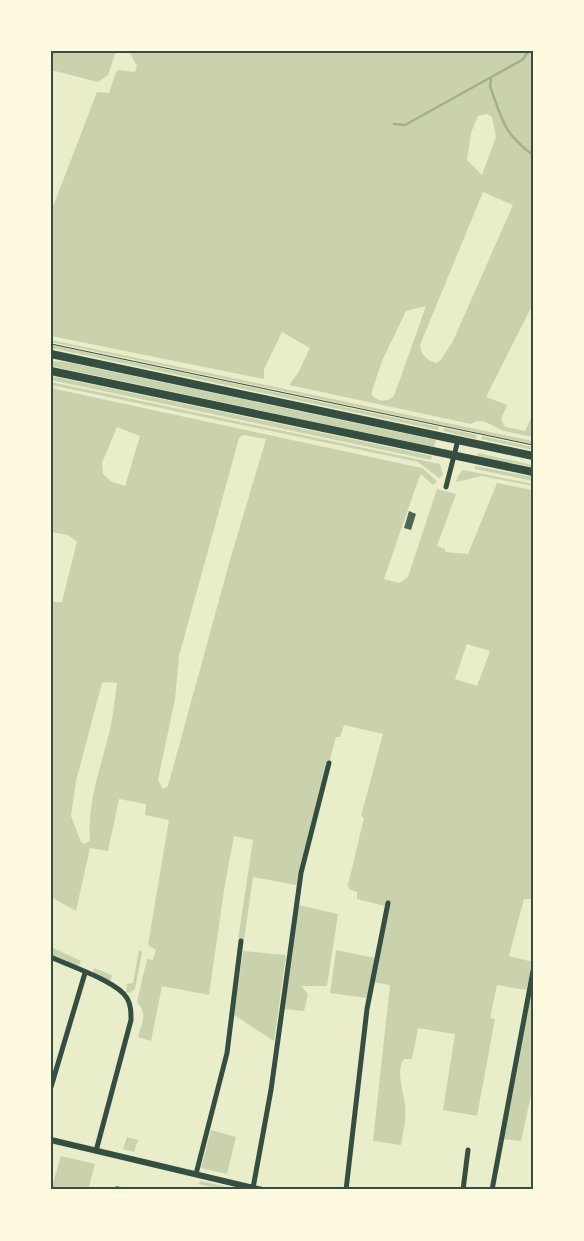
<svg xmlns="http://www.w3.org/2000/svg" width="584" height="1241" font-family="Cabin,sans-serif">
  <rect width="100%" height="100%" fill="#e9edc9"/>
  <path fill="#cad2ad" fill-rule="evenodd" d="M51,51h65l-8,24 -10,7 -47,-12z
    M129,51h404v253l-47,93 21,8 -6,14 4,8 20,4 8,-17v23c-10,-2 -19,-4 -28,-6 -12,-3 -21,-15 -34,-7l-182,-39 9,-12 12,-25 -28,-16 -18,37v10l-213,-43v-124l46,-120 12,1 7,-21 3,-2 16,2 2,-6zM487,114l5,3 4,20 -14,38 -15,-15 4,-27 7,-17zM483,192l30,13 -60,136 -12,19 -5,3c-10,-4 -15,-8 -16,-18zM426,306l-32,90c-9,7 -16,6 -23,-2l11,-33 24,-50z
    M51,340l453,95 29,6v3l-482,-102z
    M51,345l388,82 -1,3 -387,-82z
    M51,361l15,1 370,78 -2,7 -383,-81z
    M51,376l381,80 -1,4 -380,-80z
    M51,382l389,82 3,11 -4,3 -21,-16 -367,-77z
    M51,388l371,80 15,13 -4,4 -12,-11 -5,12 -32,93 15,4 9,-6 29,-88 19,5 -19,52 8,3v3l23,2 29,-71 36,7v409h-9l-15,57 24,6v3l-7,25 -29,-5 -7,33 5,1 -18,97 -34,-6 12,-76 -37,-6 -6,31h-8c-9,10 0,34 1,46 2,13 -2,27 -4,40l-28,-4 17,-156 -17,-3 12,-76 -28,-7v-7l-8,-3 -1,-4 16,-67 -3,-2 22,-82 -39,-9 -4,12h-4l-40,148 -43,-8 -9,63h-6l15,-100 -19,-4 -9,48 -16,111 -47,-9 -11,55 -13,-4c4,-14 10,-23 -1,-35l10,-43 6,1 3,-10 -8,-5 21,-125 -24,-5 1,-11 -27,-5 -11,52 -18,-3 -14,63 -25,-14v-295h11l15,-60 -9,-7 -17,-3zM117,427l23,9 -15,50 -13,-4 -9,-8 -1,-11zM243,435l23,4 -36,121 -62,226 -5,3 -5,-9 17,-81 4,-43 60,-218zM467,644l23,7 -13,35 -22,-7zM107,682l10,1c-2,16 -4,32 -7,47 -9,37 -23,72 -20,110l-5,4 -4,-2 -10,-26 5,-35 26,-98z
    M444,428l33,7 -1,4 -33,-8z
    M482,436l51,11v3l-52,-11z
    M478,453l55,12v2l-56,-11z
    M475,466l58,11v4l-58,-12z
    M463,470l70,14v2l-51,-10 -26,6 2,-6z
    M298,905l40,9 -11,72h-26l7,8 -4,17 -21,-2z
    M51,947l30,14 -3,6 -27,-13z
    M139,950l3,2 -7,37 -5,4 -4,-1 1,-8 6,-1z
    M336,950l39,8 -8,40 -37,-5z
    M243,951l43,4 -12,86 -40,-26z
    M94,968l18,7 -2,7 -17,-8z
    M533,979v107l-12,55 -19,-2z
    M211,1130l25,7 -9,37 -26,-6z
    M127,1137l11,3 -4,12 -11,-3z
    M61,1156l34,8 -7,26h-37z
    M201,1181l40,9h-17l-26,-6z"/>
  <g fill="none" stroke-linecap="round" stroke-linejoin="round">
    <path stroke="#a3b18a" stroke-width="2.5" d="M491,79l-1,7c12,33 13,47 43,69
      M394,124l11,1 117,-65 7,-9"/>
  </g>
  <path fill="#4f6655" d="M409,511l7,3 -5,16 -7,-2z
    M116,1186l13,3v1h-14z"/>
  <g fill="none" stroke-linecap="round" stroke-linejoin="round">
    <path stroke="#344e41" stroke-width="1" d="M51,344l482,101"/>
    <path stroke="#344e41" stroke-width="5" d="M446,487l12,-47
      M51,957c18,9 66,24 76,41 4,7 4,14 4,22l-35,131
      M51,1087l34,-114
      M196,1174l31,-121 14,-112
      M253,1188l18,-98 30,-217 28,-110
      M346,1190l21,-181 21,-106
      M463,1190l5,-40
      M492,1190l41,-219"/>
    <path stroke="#344e41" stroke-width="6" d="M51,1140l211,50"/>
    <path stroke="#344e41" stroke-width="8" d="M51,354l482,102
      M51,371l482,101"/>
  </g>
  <rect width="584" height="1241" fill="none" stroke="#fefae0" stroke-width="105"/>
  <rect x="52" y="52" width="480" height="1136" fill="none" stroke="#344e41" stroke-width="2"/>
</svg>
